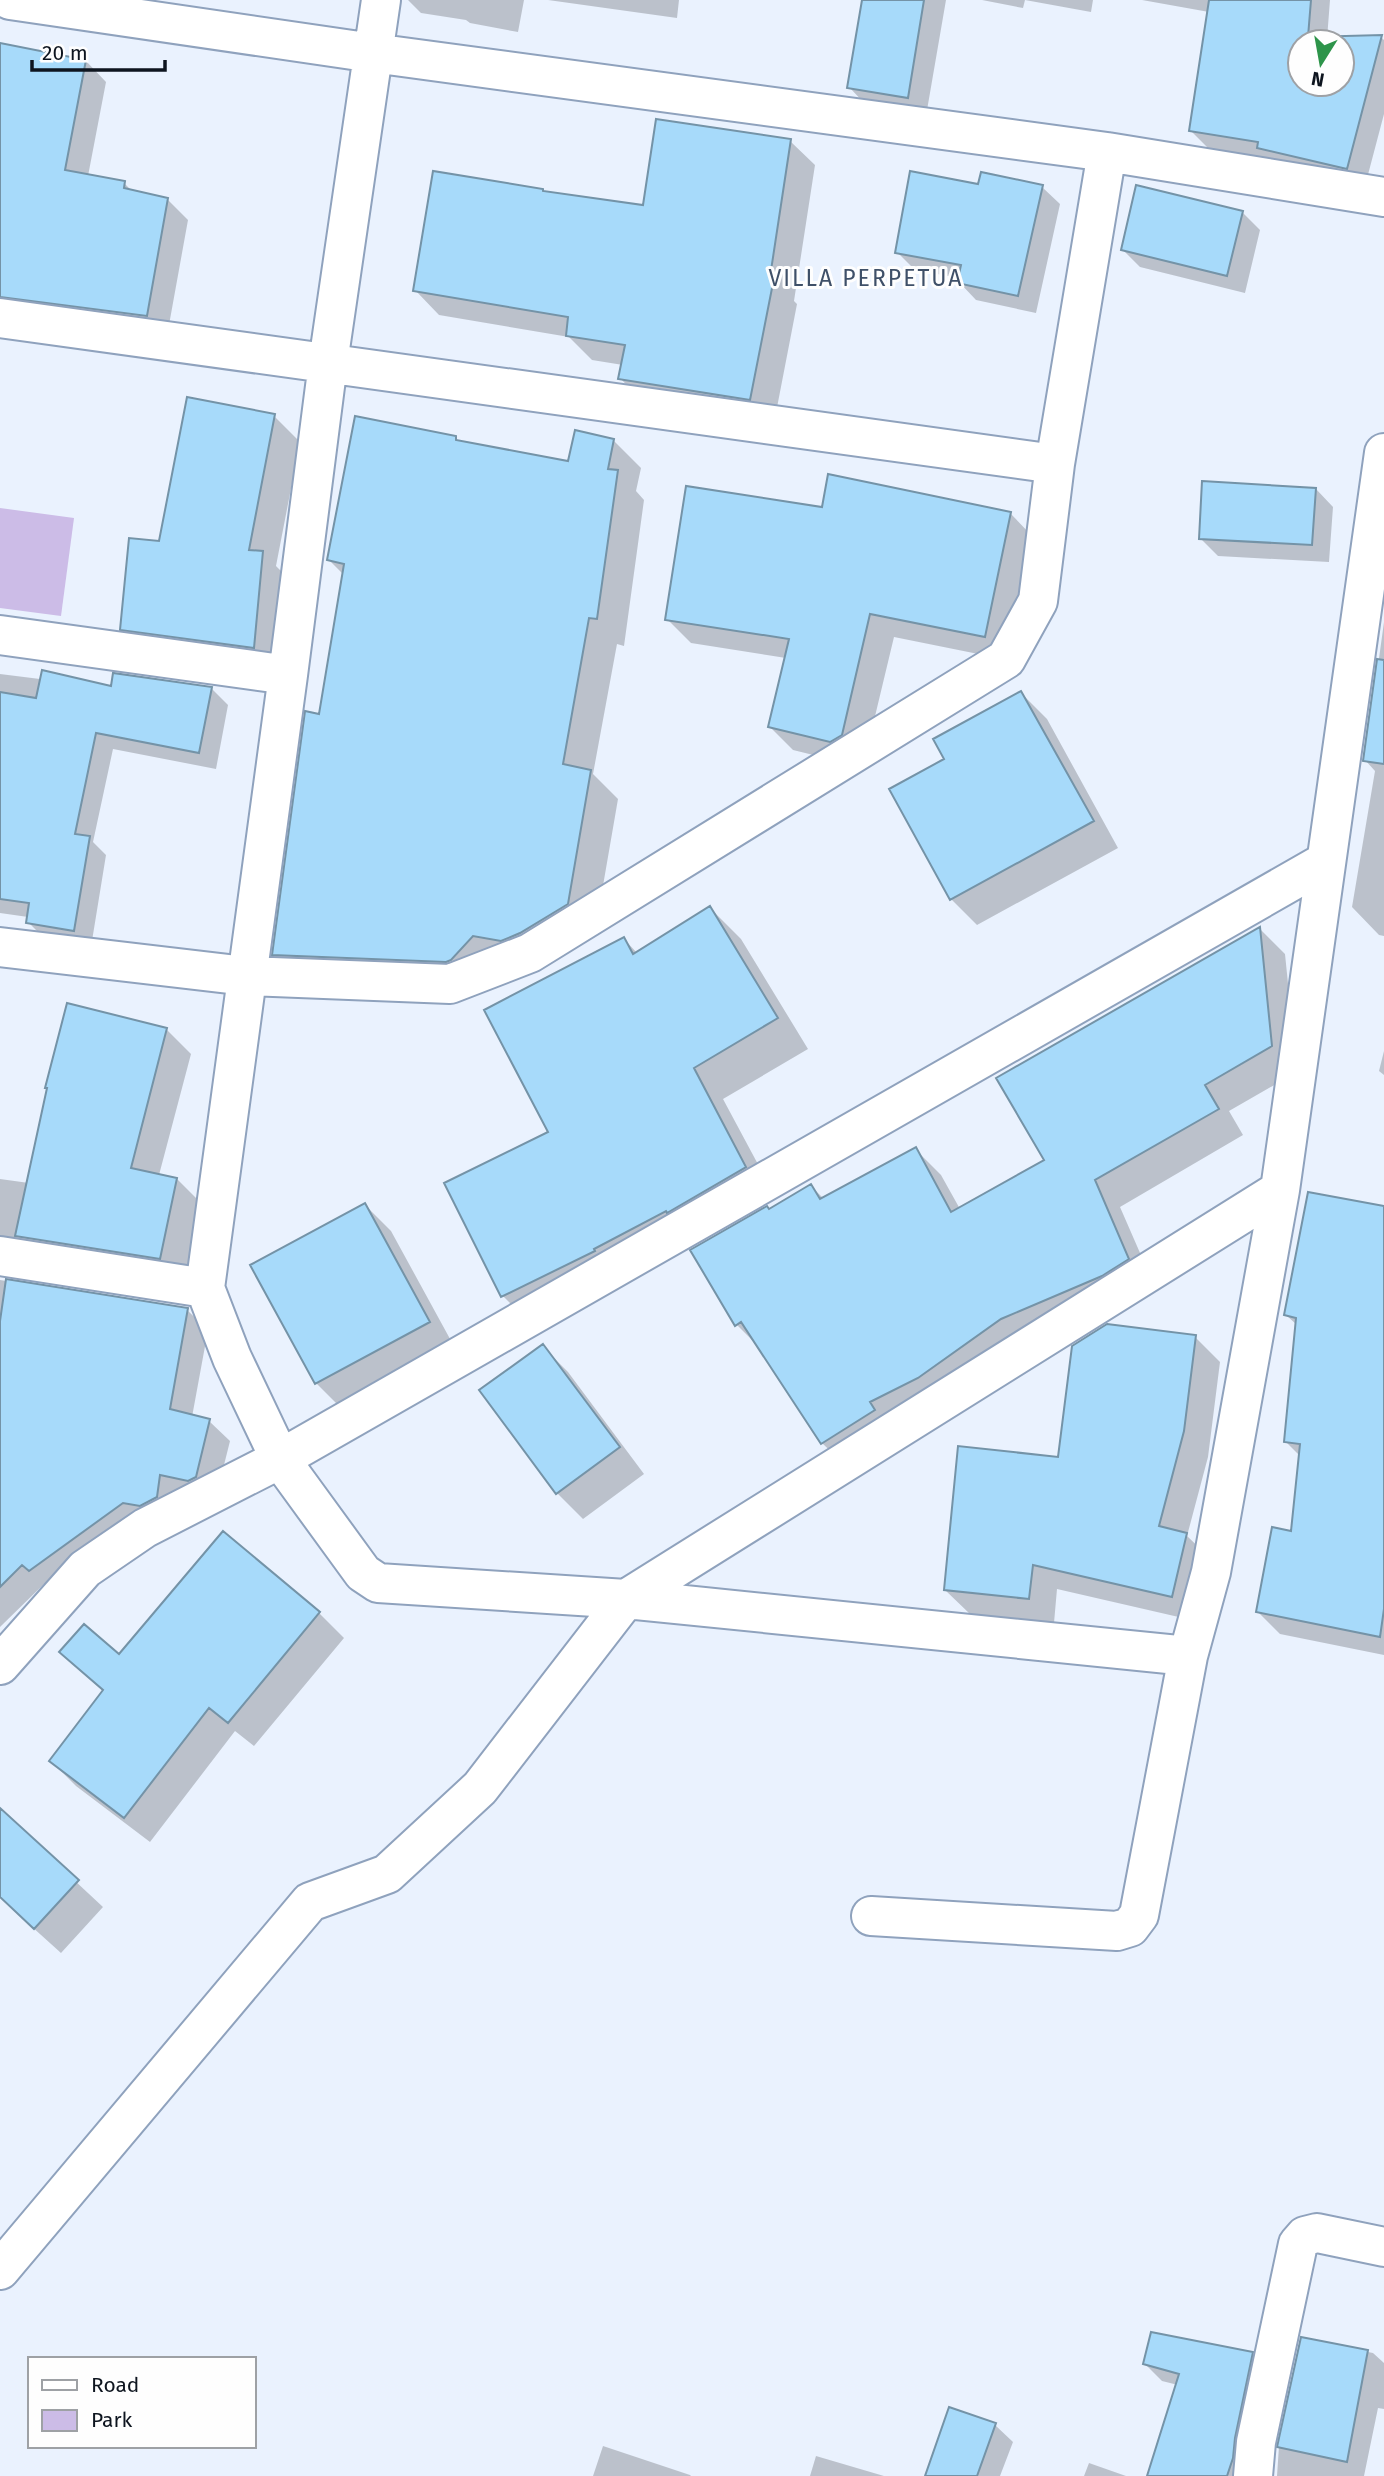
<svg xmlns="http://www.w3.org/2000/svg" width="1384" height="2476" font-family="'Fira Sans',sans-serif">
  <rect width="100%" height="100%" fill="#eaf2fe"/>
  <path fill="#ccbce7" d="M0,508l74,10 -13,98 -61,-8z"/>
  <path fill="#0003" fill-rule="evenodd" d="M408,0h116l-6,32 -48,-9 -4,-3 -45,-7z
    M548,0h131l-2,18z
    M863,0h83l-20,116 -59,-10 -18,-19z
    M982,0h111l-2,12 -66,-12 -2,8z
    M1142,0h188l-3,39 54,-2 3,3v74l-19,72 -88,-20 -7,-8 -60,-8 -19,-19 18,-119zM1300,42h42v42h-42z
    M0,45l86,16 20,21 -18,94 36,7 9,9 34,7 21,21 -21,116 -167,-15z
    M790,141l25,24 -21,136 3,3 -23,119 -130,-20 -24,-25 3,-13 -31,-5 -23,-23 -130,-22 -24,-25 128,-100 2,3 99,14z
    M980,186l62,1 18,17 -24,109 -60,-13 -17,-18v-4l-44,-8 -18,-18z
    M1242,212l18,18 -15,63 -105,-26 -17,-17z
    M274,416l26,26 -24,124 12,12 -9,95 -131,-18 -26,-26 38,-86z
    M455,438l5,4 109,21 44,-23 28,28 -5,23 8,9 -20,146 -7,-2 -24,130 25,25 -23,133 -47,28 -246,22 -28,-27 46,-239 24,-141 -15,-15z
    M1316,489l17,18 -4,55 -111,-6 -18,-18z
    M823,509l187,4 23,24 -25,123 -114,-23 -29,121 -11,7 -61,-15 -24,-24 17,-68 -95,-15 -24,-24z
    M1384,622v314l-5,-1 -27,-28 23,-136 -10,-11z
    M0,674l112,14h99l17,17 -12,64 -103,-20 -20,93 13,13 -15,92 -46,-8 -17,-17v-5l-28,-4z
    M1021,693l26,26 71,129 -141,77 -26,-26 -5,-140z
    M710,908l31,31 67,110 -85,50 53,99 -77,44 -2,-1 -164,85 -30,-30 47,-164 74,-193 13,14z
    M1260,929l25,25 12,118 -68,39 14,24 -123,72 34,78 -306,183 -26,-25 -64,-97 -21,-21 32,-114 42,-25 13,13 92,-49 25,25 19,34 86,-48z
    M69,1005l98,25 24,24 -32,121 18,4 24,24 -17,79 -184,-17v-86l29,4 18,-95z
    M1384,1051v24l-5,-4z
    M365,1205l26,26 64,117 -113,61 -26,-26z
    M1384,1208v447l-104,-21 -22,-22 35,-79 8,-76 -16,-16 12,-116 -11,-10z
    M0,1280l187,30 21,20 -16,87 17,4 21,20 -14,56 -166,93 -6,-6 -44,43z
    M1195,1337l25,25 -12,95 -21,79 24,23 -15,62 -139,-32 -3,34 -84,-9 -25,-24z
    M542,1346l26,26 76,102 -61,45 -26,-26z
    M223,1533l96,80 25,25 -90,108 -19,-15 -85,111 -74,-56 -25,-25 53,-69 -42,-40 57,5z
    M0,1811l103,96 -42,46 -61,-55z
    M1302,2339l71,14 11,10v46l-6,-1 -14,68h-87l2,-30z
    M1252,2354l17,17 -19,105h-101l29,-91 -16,-4 -17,-17z
    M995,2425l18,17 -13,34h-38z
    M603,2446l87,29 1,1h-98z
    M816,2456l68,20h-74z
    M1089,2463l37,13h-42z"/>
  <path fill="#a7dafa" stroke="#7493a7" stroke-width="2" fill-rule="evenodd" d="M862,0h62l-16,98 -61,-10z
    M1209,0h102l-3,37 74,-2 -35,134 -90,-21 1,-6 -69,-11zM1300,42h42v42h-42z
    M0,43l86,17 -21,110 60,11 -1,7 44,10 -21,118 -147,-19z
    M656,119l135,20 -21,138 4,1 -24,122 -132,-21 7,-34 -59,-9 2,-19 -155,-26 20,-120 110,18v2l100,14z
    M910,171l68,13 3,-12 62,13 -25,111 -61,-13 4,-18 -66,-12z
    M1136,185l107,26 -16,65 -106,-26z
    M187,397l88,17 -26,136 14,1 -9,97 -134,-18 9,-92 30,3z
    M355,416l101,20v4l112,21 7,-31 39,9 -6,30 10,1 -21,149 -8,-1 -26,146 28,6 -23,134 -48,29 -19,8 -28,-5 -22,24 -5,2 -174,-7 33,-244 14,3 25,-150 -17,-4z
    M828,474l183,38 -26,125 -115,-23 -28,121 -12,7 -62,-15 21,-88 -124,-19 21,-134 136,21z
    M1202,481l114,7 -4,57 -113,-6z
    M1377,659l7,1v104l-21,-3z
    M42,670l69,16 2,-13 99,14 -13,66 -103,-20 -21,101 15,2 -16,95 -48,-8 3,-20 -29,-4v-207l36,6z
    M1021,691l73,130 -144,79 -61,-111 55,-30 -11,-20z
    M710,906l68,112 -84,50 52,99 -79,46 -1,-2 -72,38 1,2 -94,46 -57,-114 104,-51 -64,-122 140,-73 9,17z
    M1260,927l12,119 -67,39 14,24 -124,71 34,79 -27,17 -101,43 -83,59 -48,24 5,8 -54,34 -80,-122 -6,4 -45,-76 77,-44 2,3 42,-25 9,15 96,-52 35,65 93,-52 -48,-82z
    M67,1003l100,25 -36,140 46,10 -17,81 -145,-23 32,-148h-2z
    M1308,1192l76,14v403l-4,28 -124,-25 16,-85 19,4 9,-87 -16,-2 12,-124 -12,-3z
    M365,1203l65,119 -115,62 -65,-119z
    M6,1279l182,29 -18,101 40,10 -14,58 -8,4 -28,-6 -3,22 -17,9 -17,-3 -94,68 -7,-6 -22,22v-266z
    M1107,1324l89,11 -12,96 -25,95 28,7 -15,64 -139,-32 -4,34 -85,-9 14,-144 100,11 14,-111z
    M543,1344l77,103 -64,47 -77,-104z
    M223,1531l97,81 -92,111 -19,-15 -85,110 -75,-57 54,-71 -44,-38 25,-28 35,30z
    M0,1808l79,72 -45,49 -34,-32z
    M1151,2332l102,20 -18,86 -2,20 -6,18h-80l32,-102 -36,-10z
    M1301,2337l67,13 -21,112 -70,-15z
    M949,2407l47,16 -19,53h-52z"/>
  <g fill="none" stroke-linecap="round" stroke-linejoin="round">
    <g stroke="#8fa2bd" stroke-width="42">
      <path id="street" d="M10,0l363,53 734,99 277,45
        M381,0l-53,363 -40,312 -83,613 27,70 48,101 83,114 15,10 248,16 562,57
        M0,318l1055,146
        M0,635l288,40
        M0,947l246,29 204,8 80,-31 476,-294 32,-58 17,-137 52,-312
        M0,1256l205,32
        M0,1665l85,-96 60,-41 135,-69 1045,-597
        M871,1916l246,15 13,-4 9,-12 49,-259 23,-84 69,-382 104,-737
        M0,2270l310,-368 77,-28 93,-86 146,-189 654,-409
        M1253,2476l3,-34 42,-198 7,-8 12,-3 67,14"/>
    </g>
    <use href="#street" stroke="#fff" stroke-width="38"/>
  </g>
  <g text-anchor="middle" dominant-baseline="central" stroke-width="6" stroke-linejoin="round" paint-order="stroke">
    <g font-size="23" letter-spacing="2" fill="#3f5068" stroke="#fefefe">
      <text x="866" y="278">VILLA PERPETUA</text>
    </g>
  </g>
  <rect x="28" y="2357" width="228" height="91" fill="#fefefe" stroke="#9ea1a5" stroke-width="2"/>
  <rect x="42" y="2380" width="35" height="10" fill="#ffffff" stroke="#9ea1a5" stroke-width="2"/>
  <text x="91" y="2392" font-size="21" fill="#0e151f">Road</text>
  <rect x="42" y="2410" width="35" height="21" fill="#ccbce7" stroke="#9ea1a5" stroke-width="2"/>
  <text x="91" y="2427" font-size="21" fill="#0e151f">Park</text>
  <g transform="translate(1321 63) rotate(191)"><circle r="33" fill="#fefefe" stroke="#9ea1a5" stroke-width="2"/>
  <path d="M0-5L12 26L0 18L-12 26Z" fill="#2d944a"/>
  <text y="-10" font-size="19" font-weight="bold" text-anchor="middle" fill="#0e151f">N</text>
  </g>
  <path d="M32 60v10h133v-10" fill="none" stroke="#0e151f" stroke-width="3.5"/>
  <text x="42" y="60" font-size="21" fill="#0e151f" stroke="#fefefe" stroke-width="5" paint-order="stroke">20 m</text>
</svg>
